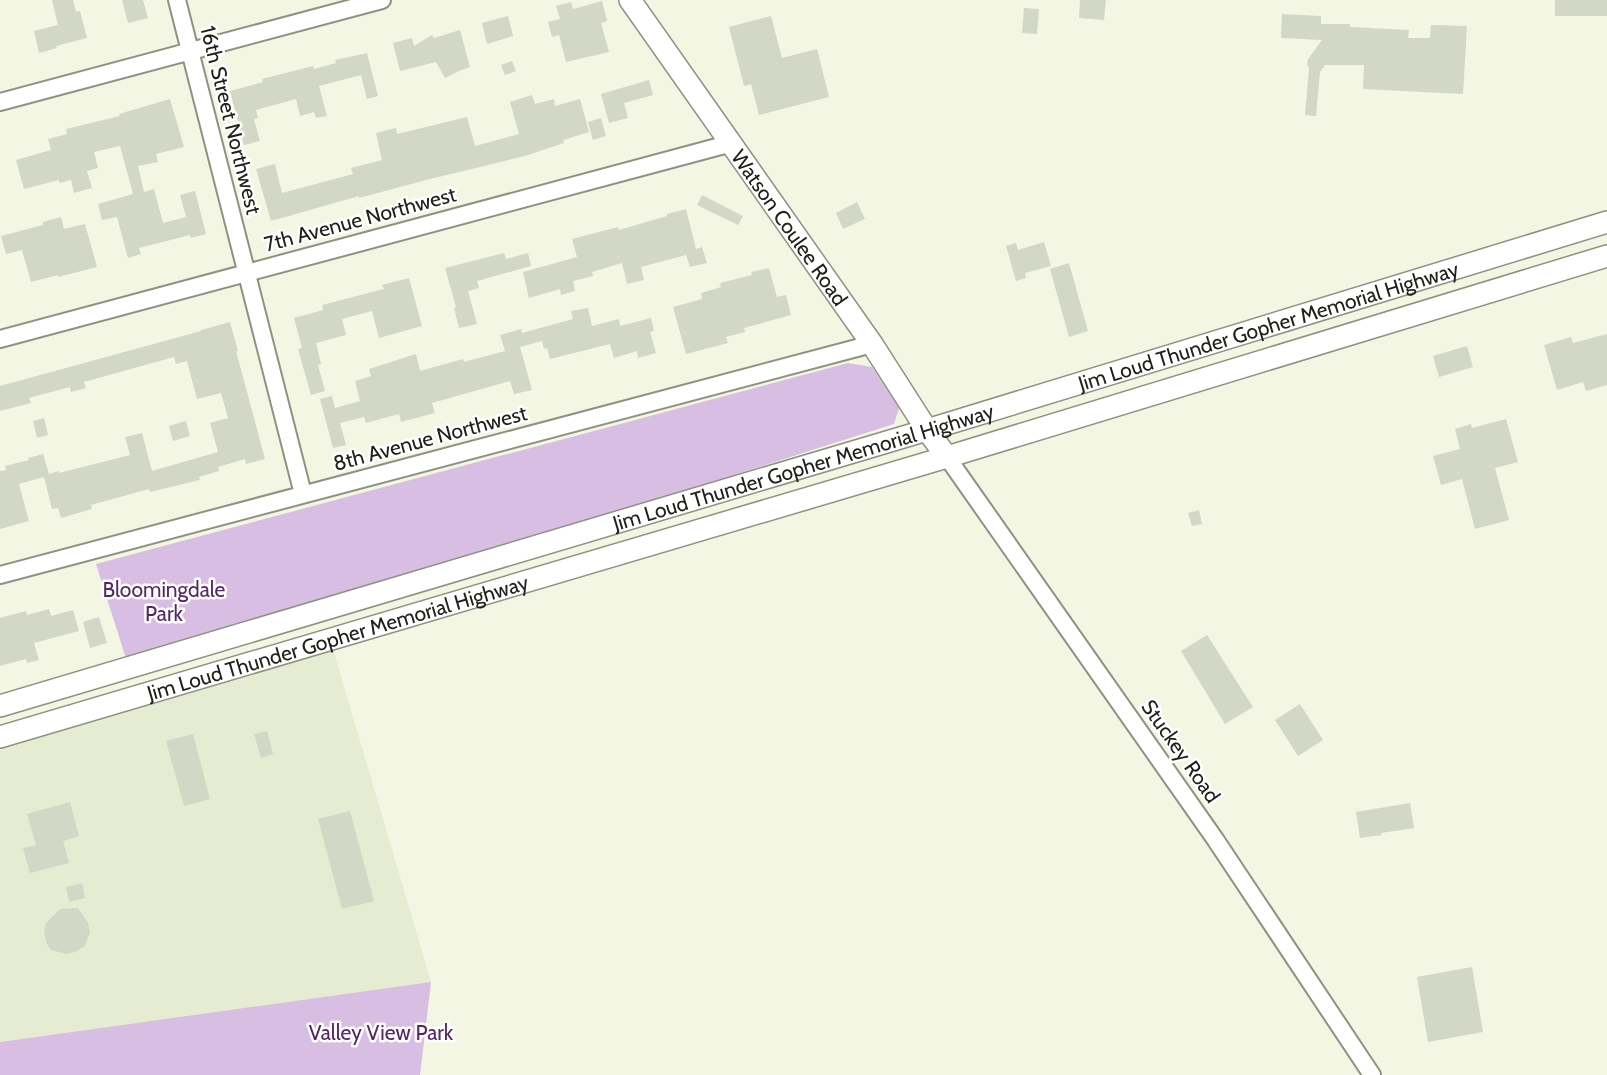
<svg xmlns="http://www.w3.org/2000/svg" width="1607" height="1075" font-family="Cabin,sans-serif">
  <rect width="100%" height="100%" fill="#f2f6e3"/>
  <path fill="#e5ecd1" d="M330,639l101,343 -431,60v-305z"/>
  <path fill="#d7bee2" d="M848,363l24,4 27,41 -5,16 -765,244 -33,-104z
    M431,982l-11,93h-420v-33z"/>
  <path fill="#d3d7c5" d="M52,0h21l3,12 4,-1 7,27 -31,8 1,2 -18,5 -5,-22 24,-6z
    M122,0h21l5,18 -20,5z
    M1080,0h26l-2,20 -25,-2z
    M1555,0h52v16h-52z
    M602,1l5,20 -6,2 8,29 -43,10 -7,-27 -7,2 -4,-15 12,-3 -4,-13 15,-4 2,7z
    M1024,8l15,1 -2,25 -15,-1z
    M1282,14l39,2v8h29v3l59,3 -1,8h22l1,-13 36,1 -4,68 -100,-5 1,-24h-39l-5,7 -4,44 -11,-1 4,-47 -2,-3 1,-6 14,-19 -41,-2z
    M508,16l5,20 -26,8 -5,-21z
    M771,16l11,42 35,-9 12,48 -70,18 -8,-31 -7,2 -15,-59z
    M460,30l10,37 -11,4 -14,7 -9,-16 -36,9 -7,-28 19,-5 2,8 18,-11 2,3z
    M367,53l11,43 -11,3 -6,-24 -42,11 8,30 -11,2 -2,-6 -14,4 -4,-17 -40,11 2,8 -4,1 6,22 -16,4 -14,-54 33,-9 -1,-3 51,-13 1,3 22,-6 -1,-3z
    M512,61l4,10 -11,4 -4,-10z
    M649,80l4,15 -29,8 4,15 -19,5 -8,-29z
    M532,95l3,9 19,-5 1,7 25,-7 9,33 -26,8 1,3 -39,13 -95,23 -71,19v-2l-88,25 -15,-52 19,-5 7,29 71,-19 -2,-6 31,-8 -6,-27 20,-5 1,6 70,-17 8,29 44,-12 -9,-32z
    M170,99l14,48 -28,7 2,8 -20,4 6,26 10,-3 9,34 23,-6 -6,-22 15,-4 11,43 -15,4 -1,-3 -51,13 2,6 -13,4 -11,-41 -15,3 -4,-16 35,-10 -13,-48 -26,6 4,16 -11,3 5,17 -18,5 -3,-13 -12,3v-3l-35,9 -8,-29 35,-10 -3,-11 19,-5 -1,-5 54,-13 -1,-2z
    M601,118l5,18 -13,4 -5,-18z
    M702,195l41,21 -5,9 -41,-20z
    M857,202l8,17 -22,10 -7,-16z
    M686,209l10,40 6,-2 5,16 -17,4 -4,-12 -45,12 3,13 -17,4 -5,-21 -30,9 1,4 -20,5 2,10 -14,4 -1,-6 -31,9 -6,-26 54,-15 -5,-18 46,-12 1,3 48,-14v-2z
    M61,217l3,12 21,-5 12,43 -39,10v-2l-27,7 -9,-32 -16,4 -5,-18 42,-11v-3z
    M1044,242l7,24 -26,7 1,5 -10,3 -10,-35 10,-3 2,7z
    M504,253l2,6 22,-6 3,13 -54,15 2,7 -11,3 9,33 -18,4 -5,-20 2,-1 -11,-39z
    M1069,263l19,68 -19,6 -19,-68z
    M769,268l8,29 9,-2 5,20 -47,13 1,4 -19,5 2,6 -42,11 -13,-47 29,-8 -1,-6 20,-6 -1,-4 32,-8 -1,-3z
    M409,278l13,48 -43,12 -7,-27 -30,8 4,16 -30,8 5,21 -3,1 7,26 -14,4 -13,-46 4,-1 -8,-30 29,-8 -1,-5 62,-16 -2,-4z
    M588,308l4,18 27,-7 1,7 31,-8 3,13 -4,1 6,21 -18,5 -1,-7 -23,7 -4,-14 -60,15 -3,-11 -3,1 -2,-8 -22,6 12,43 -18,4 -4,-13 -78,22 3,10 -34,9 -2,-8 -33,9 -2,-6 -24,6 6,22 -13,3 -13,-49 12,-3 3,12 25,-7 -5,-20 16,-5 -2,-7 47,-15 4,17 43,-12 1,3 41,-11 -5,-16 21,-6 1,4 51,-14 -2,-8z
    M230,322l8,29h-2l29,108 -19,5 -1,-5 -27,8 1,4 -20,6 1,3 -50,12 -1,-3 -58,16 1,4 -31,9 -3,-10 -6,1 -8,-32 -25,7 10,37 -29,8v-58l6,-1 -1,-4 24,-6 -1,-2 15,-4 6,20 10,-3v2l71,-18 -5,-18 17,-4 10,38 66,-19 -8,-29 18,-5 -7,-25 -24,6 -10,-38 -11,3 -2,-7 -90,25 2,6 -15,4 -1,-5 -41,11 2,5 -31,8v-25l201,-55v-1z
    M1607,334v51l-21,6 -3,-9 -26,8 -13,-45 27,-8 2,6z
    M1467,346l6,21 -34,10 -6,-21z
    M44,418l4,17 -11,3 -4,-17z
    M1506,419l12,43 -23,6 14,52 -34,9 -13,-50 -21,6 -8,-29 27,-7 -5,-20 16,-5 1,4z
    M186,421l4,15 -17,5 -4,-15z
    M1199,510l3,14 -10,2 -4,-13z
    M49,609l2,7 22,-6 6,21 -45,12 5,17 -12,3 -1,-4 -26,7v-48l26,-7 1,4z
    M99,617l8,26 -17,5 -7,-26z
    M1207,635l46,72 -28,17 -44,-73z
    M1300,704l23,36 -25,16 -23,-36z
    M267,731l6,23 -12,4 -7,-24z
    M193,734l17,65 -26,7 -18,-65z
    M70,802l9,34 -16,5 6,22 -39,10 -7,-25 13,-3 -9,-31z
    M1410,803l4,25 -33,5 1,2 -22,3 -4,-26z
    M350,811l24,90 -32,8 -24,-90z
    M82,883l3,15 -16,4 -3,-15z
    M78,908l10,15 2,9 -5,14 -10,6 -8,2 -16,-4 -4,-6 -3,-11 2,-10 14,-14z
    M1472,967l11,65 -55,10 -11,-65z"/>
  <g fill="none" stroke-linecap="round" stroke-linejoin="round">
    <g stroke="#8e9281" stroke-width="20">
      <path id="minor" d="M177,0l126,494
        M0,102l382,-102
        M0,339l732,-196
        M947,457l268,382 157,236
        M0,575l872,-231"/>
    </g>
    <g stroke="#8e9281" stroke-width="24">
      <g id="major">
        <path id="s1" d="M630,0l242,344 55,86 20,27"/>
        <path id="s2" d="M0,706l927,-276 680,-208"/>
        <path id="s3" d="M0,737l947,-280 660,-201"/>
      </g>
    </g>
    <use href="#minor" stroke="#fff" stroke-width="16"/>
    <use href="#major" stroke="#fff" stroke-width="21"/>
  </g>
  <g text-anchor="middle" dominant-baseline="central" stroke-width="5" stroke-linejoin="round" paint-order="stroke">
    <g font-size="21" fill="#20211a" stroke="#fff">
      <text transform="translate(231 120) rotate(76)">16th Street Northwest</text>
      <text transform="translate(360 219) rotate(-15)">7th Avenue Northwest</text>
      <text stroke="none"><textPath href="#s1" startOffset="278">Watson Coulee Road</textPath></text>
      <text stroke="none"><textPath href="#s2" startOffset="1324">Jim Loud Thunder Gopher Memorial Highway</textPath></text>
      <text transform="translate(430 438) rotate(-15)">8th Avenue Northwest</text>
      <text stroke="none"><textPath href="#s2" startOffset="838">Jim Loud Thunder Gopher Memorial Highway</textPath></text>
      <text stroke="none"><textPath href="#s3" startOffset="352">Jim Loud Thunder Gopher Memorial Highway</textPath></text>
      <text transform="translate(1181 751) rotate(55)">Stuckey Road</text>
    </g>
    <g font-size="21" fill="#562669" stroke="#fff">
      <text x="164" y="589">Bloomingdale<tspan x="164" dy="24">Park</tspan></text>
      <text x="381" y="1032">Valley View Park</text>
    </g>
  </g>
</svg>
